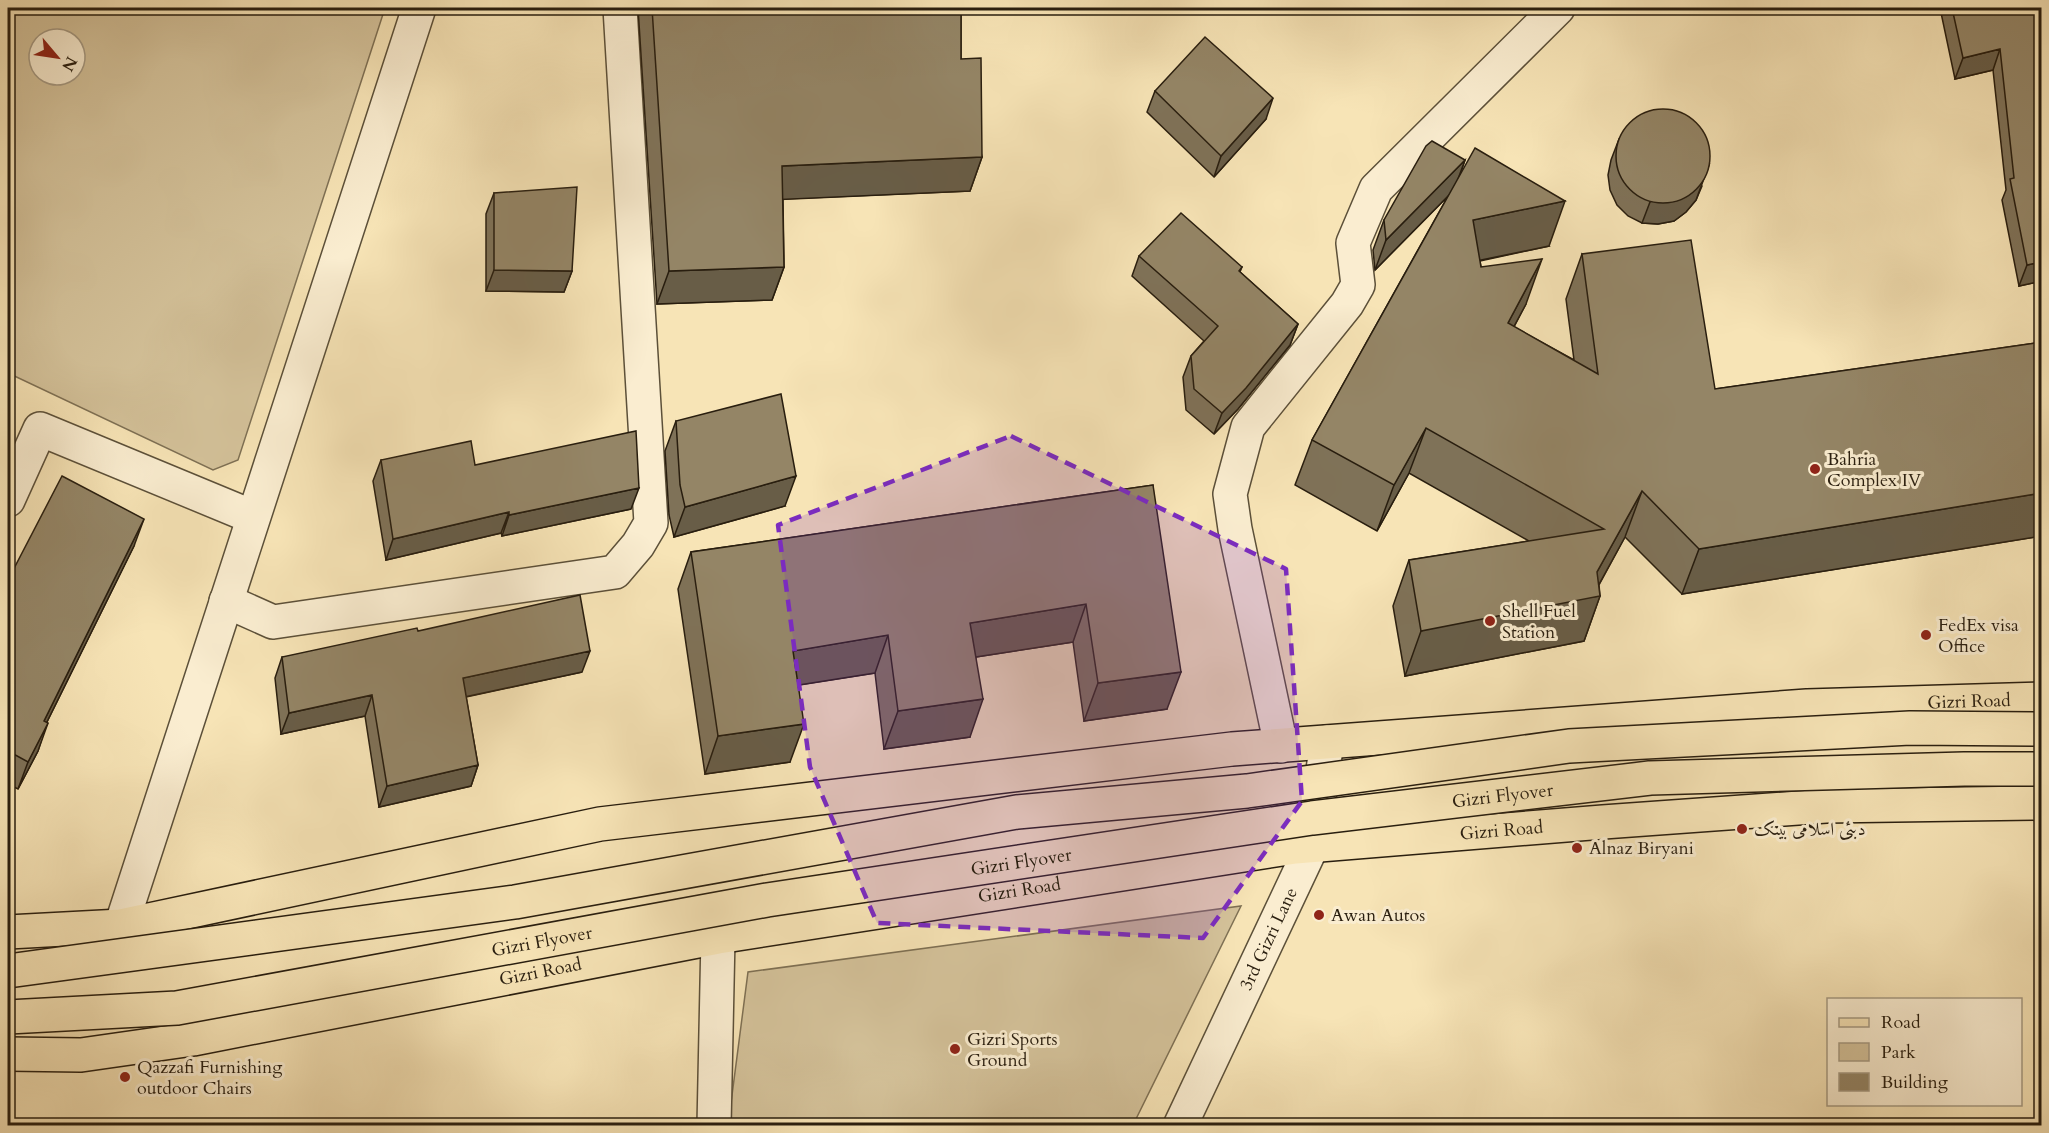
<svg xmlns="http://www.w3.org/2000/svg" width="2049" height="1133" font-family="Cardo,Amiri,serif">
  <rect width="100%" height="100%" fill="#f7e4b6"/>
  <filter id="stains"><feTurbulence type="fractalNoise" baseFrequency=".00333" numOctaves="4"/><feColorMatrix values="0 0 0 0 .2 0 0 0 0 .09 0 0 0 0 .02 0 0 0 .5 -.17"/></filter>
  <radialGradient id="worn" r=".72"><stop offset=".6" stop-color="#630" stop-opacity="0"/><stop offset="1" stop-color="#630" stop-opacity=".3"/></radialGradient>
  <path fill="#d4c29a" stroke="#7e7054" stroke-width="1.5" fill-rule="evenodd" d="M8,8h377l-147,452 -25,10 -205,-97zM39,39h36v36h-36z
    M1241,906l-108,219 -405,1 20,-154z"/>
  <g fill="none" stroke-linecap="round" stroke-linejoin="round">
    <g stroke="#5c5039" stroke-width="36">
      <g id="minor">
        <path d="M8,500l32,-71 213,88"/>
        <path d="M226,601l47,21 342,-50 23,-27 13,-22 -31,-515"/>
        <path d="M1281,746l-46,-217 -5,-35 18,-67 99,-123 11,-19 -5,-42 23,-54 182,-181"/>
        <path d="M121,926l298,-918"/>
        <path d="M714,1126l4,-189"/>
        <path id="s1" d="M1180,1126l132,-280 15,-104"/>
      </g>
    </g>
    <g stroke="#291e0f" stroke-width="36">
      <g id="major">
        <path id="s2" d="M8,932l113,-6 479,-102 632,-75 575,-43 235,-7"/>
        <path id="s3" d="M8,1054l73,1 112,-16 525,-102 577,-90 308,-25 223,-16 216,-3"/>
      </g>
    </g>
    <use href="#minor" stroke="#faedd0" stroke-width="33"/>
    <use href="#major" stroke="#f7e4b6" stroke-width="33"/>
    <g stroke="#291e0f" stroke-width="36" stroke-linecap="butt">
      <g id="major-bridge">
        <path d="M8,971l507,-69 502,-90 230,-21 322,-45 341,-18 132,1"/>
        <path id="s4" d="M8,1017l169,-9 590,-108 545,-82 338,-40 314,-9h78"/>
      </g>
    </g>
    <use href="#major-bridge" stroke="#f7e4b6" stroke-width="33"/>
  </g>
  <path fill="#7f7258" stroke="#291e0f" stroke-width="1.5" d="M638,8h323v51l21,98 -12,34 -187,8 1,68 -12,33 -115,4z
    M1940,8h102v273l-23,5 -17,-86 4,-10 -13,-120 -38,9z
    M1155,91l111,28 -52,58 -67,-65z
    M1619,139l83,47 -6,14 -10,12 -12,9 -16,3 -16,-1 -14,-7 -11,-11 -7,-15 -2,-15 3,-15z
    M1465,160l-6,18 90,68 -69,15 1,6 45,37 -12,23 60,33 -8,-61 16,-45 133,135 327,-47v194l-360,58 -57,-57 -26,48 1,11 -16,45 -179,35 -12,-70 16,-46 120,-19 -120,-68 -32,58 -82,-46 17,-45 136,-244 -73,74 -2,-20 11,-30z
    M494,193l78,78 -8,21 -78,-1v-77z
    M1139,256l103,11 -2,5 58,52 -8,21 -52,64 -24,25 -28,-24 -3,-33 8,-21 13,-15 -72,-65z
    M676,421l109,85 -111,31 -5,-22 -4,-64z
    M381,460l94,5 156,44 -129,27 -1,-3 -115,27 -13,-79z
    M1153,485l14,224 -83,12 -11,-79 -97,15 -6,80 -86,12 -9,-76 -77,12 -8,77 -85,12 -27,-185 13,-37z
    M134,546l-87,176 -9,29 -20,38 -10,-5v-204z
    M282,657l300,15 -116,25 12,68 -7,21 -92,21 -14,-91 -84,18 -6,-56z"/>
  <path fill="#685d47" stroke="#291e0f" stroke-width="1.5" d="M2000,49l-7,21 -38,9 8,-21z
    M1273,98l-7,21 -52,58 7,-21z
    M982,157l-12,34 -200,9 12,-34z
    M1465,160l-11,30 -79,80 11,-30z
    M1709,165l-13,35 -10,12 -12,9 -16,3 -16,-1 8,-21z
    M1565,201l-16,45 -92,19 16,-45z
    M1542,259l-16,45 -35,65 17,-46z
    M2042,262v19l-23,5 8,-21z
    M784,267l-12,33 -115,4 12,-33z
    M494,270l78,1 -8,21 -78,-1z
    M1298,324l-8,21 -52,64 -24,25 8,-21z
    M1426,428l-17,45 -32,58 17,-46z
    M796,476l-11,30 -111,31 11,-30z
    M639,488l-8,21 -129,27 7,-21z
    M1642,491l-17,46 -33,60 8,-1 -16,45 -179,35 16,-45 176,-59z
    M2042,493v43l-360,58 17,-45z
    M509,512l-8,21 -115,27 7,-21z
    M144,519l-10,27 -100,202 10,-27z
    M1086,604l-13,38 -117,18 14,-37z
    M888,635l-13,38 -95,15 13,-37z
    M590,651l-8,21 -127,27 8,-21z
    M1181,672l-14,37 -83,12 14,-38z
    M372,695l-7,21 -84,18 8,-21z
    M983,699l-13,38 -86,12 14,-38z
    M48,723l-10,28 -20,38 10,-27z
    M804,724l-14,38 -85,12 13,-38z
    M478,765l-7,21 -92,21 8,-21z"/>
  <path fill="#948566" stroke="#291e0f" stroke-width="1.5" d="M652,8h309v51l20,-1 1,99 -200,9 2,101 -115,4z
    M1952,8h90v254l-15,3 -17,-86 4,-1 -14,-129 -37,9z
    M1205,37l68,61 -52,58 -66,-65z
    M1616 156a47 47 0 1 1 94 0a47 47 0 1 1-94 0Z
    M1432,141l33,19 -79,80 -2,-20 42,-74z
    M1475,148l90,53 -92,19 8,47 61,-8 -34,64 90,51 -16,-120 109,-14 24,149 327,-47v151l-343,56 -57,-58 -45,81 3,24 -179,35 -12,-71 195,-31 -178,-101 -32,57 -82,-45z
    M577,187l-5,84 -78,-1v-77z
    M1181,213l61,54 -3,4 59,53 -52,64 -24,25 -28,-24 -3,-33 27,-30 -79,-70z
    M781,394l15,82 -111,31 -5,-22 -4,-64z
    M636,431l3,57 -130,27v-3l-116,27 -12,-79 90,-19 4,24z
    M62,476l82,43 -100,202 4,2 -20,39 -20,-11v-171z
    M1153,485l28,187 -83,11 -12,-79 -116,19 13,76 -85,12 -10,-76 -95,16 11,73 -86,12 -27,-184z
    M580,595l10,56 -127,27 15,87 -91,21 -15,-91 -83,18 -7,-56 135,-29 1,3z"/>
  <path fill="#7b2cbf" fill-opacity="0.2" stroke="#7b2cbf" stroke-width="4.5" stroke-dasharray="12 8" stroke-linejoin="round" d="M1011,436l275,133 16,232 -99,137 -326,-15 -67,-156 -32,-242z"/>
  <g fill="#8f2418" stroke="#faedd0" stroke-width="2">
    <circle cx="1815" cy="469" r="6"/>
    <circle cx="1490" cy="621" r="6"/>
    <circle cx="1926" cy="635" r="6"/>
    <circle cx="1742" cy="829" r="6"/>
    <circle cx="1577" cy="848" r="6"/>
    <circle cx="1319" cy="915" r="6"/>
    <circle cx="955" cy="1049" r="6"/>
    <circle cx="125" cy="1077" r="6"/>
  </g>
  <g text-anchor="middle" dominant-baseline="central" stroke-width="6" stroke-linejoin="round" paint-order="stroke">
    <g font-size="18" fill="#291e0f" stroke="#faedd0" text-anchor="start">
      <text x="1827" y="459">Bahria<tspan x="1827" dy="21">Complex IV</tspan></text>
      <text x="1502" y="611">Shell Fuel<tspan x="1502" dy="21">Station</tspan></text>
      <text x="1938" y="625">FedEx visa<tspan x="1938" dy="21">Office</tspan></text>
      <text x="1754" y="829">دبئی اسلامی بینک</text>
      <text x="1589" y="848">Alnaz Biryani</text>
      <text x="1331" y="915">Awan Autos</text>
      <text x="967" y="1039">Gizri Sports<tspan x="967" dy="21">Ground</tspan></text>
      <text x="137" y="1067">Qazzafi Furnishing<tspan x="137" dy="21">outdoor Chairs</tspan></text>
    </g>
    <g font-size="18" fill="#291e0f" stroke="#faedd0">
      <text stroke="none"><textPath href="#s2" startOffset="1978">Gizri Road</textPath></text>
      <text stroke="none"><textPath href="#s4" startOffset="1512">Gizri Flyover</textPath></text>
      <text stroke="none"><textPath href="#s3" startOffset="1512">Gizri Road</textPath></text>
      <text stroke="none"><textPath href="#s4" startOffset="1026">Gizri Flyover</textPath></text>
      <text stroke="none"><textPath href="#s3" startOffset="1026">Gizri Road</textPath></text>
      <text stroke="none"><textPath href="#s1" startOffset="207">3rd Gizri Lane</textPath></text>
      <text stroke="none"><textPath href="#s4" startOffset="540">Gizri Flyover</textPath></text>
      <text stroke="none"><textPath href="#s3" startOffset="540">Gizri Road</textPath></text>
    </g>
  </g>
  <rect width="2049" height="1133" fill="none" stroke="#f7e4b6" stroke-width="30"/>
  <rect x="9" y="9" width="2031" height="1115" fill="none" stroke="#291e0f" stroke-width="3"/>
  <rect x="15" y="15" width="2019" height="1103" fill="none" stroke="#291e0f" stroke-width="1.5"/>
  <rect x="1827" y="998" width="195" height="108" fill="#faedd0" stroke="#a69a83" stroke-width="1.5"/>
  <rect x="1839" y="1018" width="30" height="9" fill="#f7e4b6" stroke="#a69a83" stroke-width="1.5"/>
  <text x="1881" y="1028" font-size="18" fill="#291e0f">Road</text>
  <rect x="1839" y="1043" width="30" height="18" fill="#d4c29a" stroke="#a69a83" stroke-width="1.5"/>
  <text x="1881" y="1058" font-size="18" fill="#291e0f">Park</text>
  <rect x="1839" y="1073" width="30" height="18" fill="#948566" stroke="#a69a83" stroke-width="1.5"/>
  <text x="1881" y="1088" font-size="18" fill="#291e0f">Building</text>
  <g transform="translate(57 57) rotate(119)"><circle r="28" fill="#faedd0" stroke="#a69a83" stroke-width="1.5"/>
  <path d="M0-4.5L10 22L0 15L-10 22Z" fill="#8f2418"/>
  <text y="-9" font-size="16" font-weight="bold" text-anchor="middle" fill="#291e0f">N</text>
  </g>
  <rect width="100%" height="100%" filter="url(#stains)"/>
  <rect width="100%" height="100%" fill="url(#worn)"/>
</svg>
